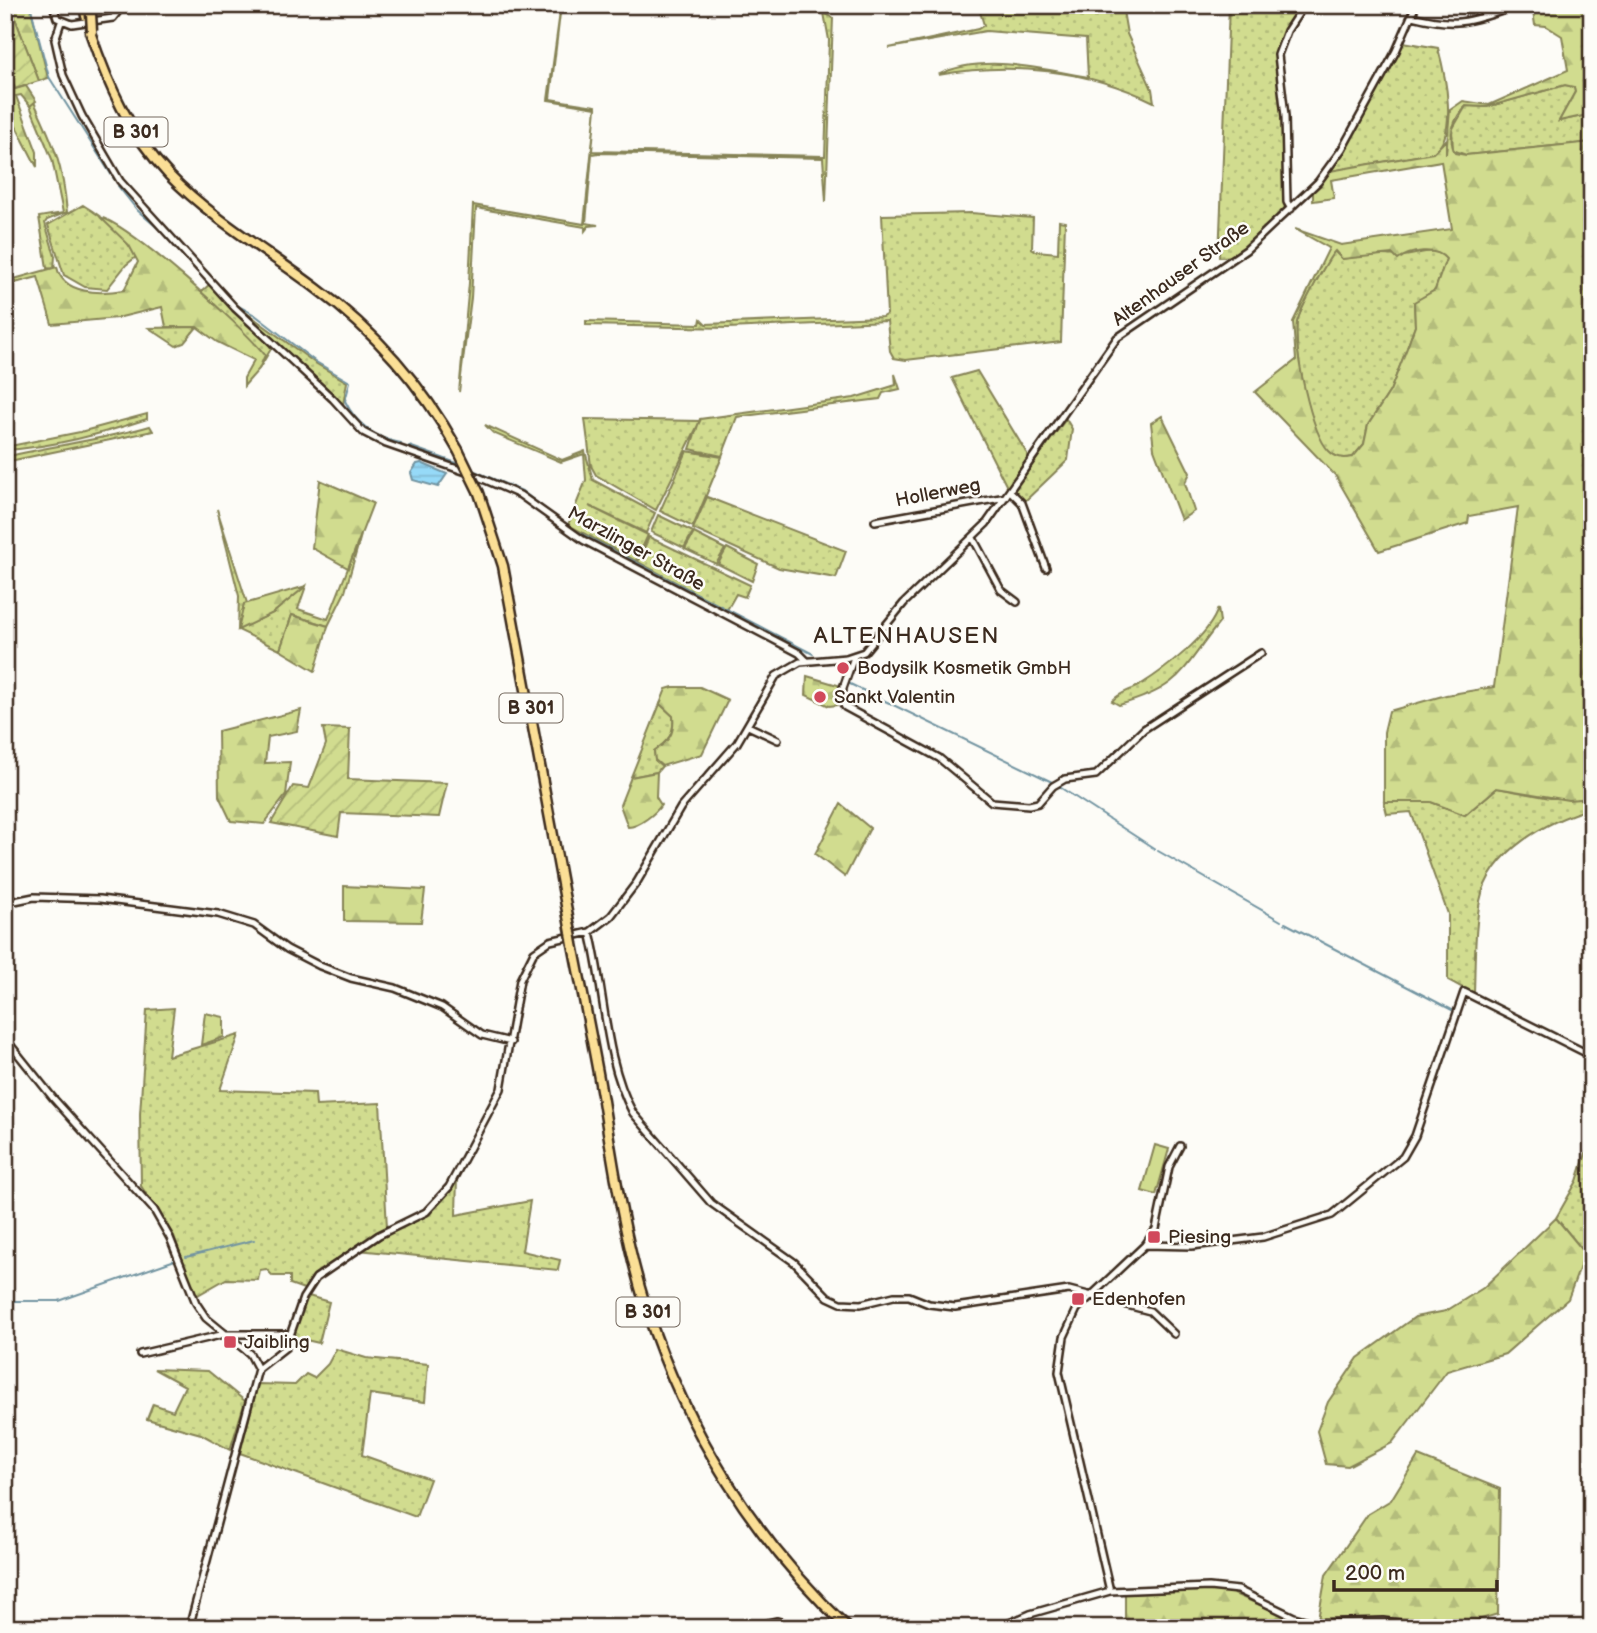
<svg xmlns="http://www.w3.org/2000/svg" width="1597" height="1633" font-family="'Balsamiq Sans',sans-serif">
  <defs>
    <pattern id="grass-dots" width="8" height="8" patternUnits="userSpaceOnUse" patternTransform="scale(1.75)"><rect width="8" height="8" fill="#d1dc8f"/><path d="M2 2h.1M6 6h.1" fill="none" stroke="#b4bd7b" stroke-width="1.8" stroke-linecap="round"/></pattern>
    <pattern id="forest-firs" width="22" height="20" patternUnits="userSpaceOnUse" patternTransform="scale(1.75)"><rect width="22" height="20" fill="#d1dc8f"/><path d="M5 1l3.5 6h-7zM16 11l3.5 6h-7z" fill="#b4bd7b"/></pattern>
    <pattern id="cemetery-stones" width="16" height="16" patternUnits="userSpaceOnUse" patternTransform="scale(1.75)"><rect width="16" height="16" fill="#d1dc8f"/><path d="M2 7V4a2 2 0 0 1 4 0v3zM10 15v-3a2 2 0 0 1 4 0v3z" fill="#b4bd7b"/></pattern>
    <pattern id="garden-furrows" width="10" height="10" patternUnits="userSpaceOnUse" patternTransform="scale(1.75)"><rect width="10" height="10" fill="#d1dc8f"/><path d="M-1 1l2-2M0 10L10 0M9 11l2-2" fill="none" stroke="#b4bd7b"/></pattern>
    <pattern id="water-rules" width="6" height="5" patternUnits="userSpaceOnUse" patternTransform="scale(1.75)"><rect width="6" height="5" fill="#96daf8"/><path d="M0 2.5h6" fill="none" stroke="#82bbd4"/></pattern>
  </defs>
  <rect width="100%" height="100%" fill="#fdfcf7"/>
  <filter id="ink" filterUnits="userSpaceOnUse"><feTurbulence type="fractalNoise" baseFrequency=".0143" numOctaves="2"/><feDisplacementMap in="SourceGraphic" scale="14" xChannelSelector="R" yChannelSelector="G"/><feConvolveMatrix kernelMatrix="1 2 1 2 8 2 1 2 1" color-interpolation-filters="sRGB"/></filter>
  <g filter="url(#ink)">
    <path fill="url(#grass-dots)" stroke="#868356" stroke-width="2" d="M561,5l-11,94 46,7 -4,45 233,5 4,-116 -5,-27 9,5 -7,184 -3,-44 -225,-5 -6,1 -6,69 12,2 -9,1 -4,5v-4l-109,-19 -5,90 -12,94 10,-109 4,-78 111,19 12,-116 -48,-8z
      M978,5h64l17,5 9,-5h54l5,29 25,55 2,13c-67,-33 -144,-40 -216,-27 45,-22 103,-6 150,2l-2,-38 -100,-8 -97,17 89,-19 6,-4z
      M1229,5h73l-25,51 6,62 2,93c-17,16 -40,48 -66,46z
      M1403,42l35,6c7,26 21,88 -5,105l-105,19z
      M1565,85l9,2 1,5 -16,29 33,-7v28l-126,13 -13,-5 -1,-20 14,-24 21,1z
      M34,102c20,42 29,64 33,110l-20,8 -2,3 10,33 -1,13 -7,-1 -8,-51 24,-4 -11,-54 -22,-53z
      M83,205c20,12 41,29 53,52l-10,8 -19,24 -22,-2 -21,-12 -16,-50z
      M971,213l62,5 -1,30 4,3 22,2 1,-32 6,1 -4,120 -155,18 -12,-2 -4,-7 -3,-30 -159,7 -142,-3v-4l114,3 1,-5 5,5 176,-7 5,-3 -5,-99z
      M1334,251l8,8c20,-4 37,-5 56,-3 16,2 37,-13 48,3l-11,31 -21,13 1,23 -8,22 -17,43 -22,34 -4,19 -11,13c-10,2 -17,1 -25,-6 -18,-18 -35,-104 -31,-129 2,-11 30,-62 37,-71z
      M210,284l60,62 1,3 -12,20 6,-14 -64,-63z
      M240,308l75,55 32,19 -4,23z
      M197,327l-13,16 -8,3 -27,-18z
      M977,371l52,86 -21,32 -56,-111z
      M895,374l5,15 -17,4 -3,6 -143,18 -15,39 -32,-7 10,-30 154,-21 42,-13z
      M147,414v5c-46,15 -93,28 -142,31v-3l75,-15z
      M585,419l115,2 -44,89 -60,-35 -5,-9z
      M1066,419l6,10 -4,31 -44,42 -10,-12z
      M485,425l77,35 23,-9 8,29 62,33 -9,20 -57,-27 59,29 -12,26 -68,-36 18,-45 -2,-26 -23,8 -68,-29z
      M150,426l3,5 -148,31v-5c48,-12 97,-17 145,-31z
      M687,451l35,6 -29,70 -33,-16z
      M707,497l139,54 -10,27 -57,-10 -86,-39z
      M217,509l30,94 -3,1 -5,25 34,-16 33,-27 -8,23 30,10 33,-84 -16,57 -17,34 -36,-11 -12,35 -42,-20 1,-34z
      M658,515l35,17 -9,16 -33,-16z
      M694,533l31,16 -9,15 -31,-15z
      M649,537l101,48 -5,12 -9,-3 -9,16 -89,-48z
      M1218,608l2,14c-39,48 -37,65 -101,83l-7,-4c8,-9 18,-10 28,-16 24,-15 70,-49 78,-77z
      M660,704l13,12c2,18 -5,25 -19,35l1,9 7,6 -5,6 -26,5z
      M1497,788l53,10h42v10c-45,13 -102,43 -112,93 -6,30 -5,63 -6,93l-26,-14v-66l-37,-102 -24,2 -3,-12h47l34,13z
      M174,1008l-6,48 71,-21 -19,55 95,3 1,13 64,-3 7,124 -65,42 -18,20 -14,-5v-8h-17l-7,-7 -6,1 -2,10 -32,-1 -30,17 -22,-60 -33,-50 -1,-72 7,-104z
      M1588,1147l4,1v91l-7,14 -29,-35 21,-37z
      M457,1177l-1,38 74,-14 -8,50 38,9 -2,10 -200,-20 25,-17 43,-20z
      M305,1295l24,7 -10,41 -26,-6z
      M336,1349l30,9 62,6 -3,38 -55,-8 -8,61 68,24 -14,38 -176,-64 18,-69 37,1 11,-11 8,4 14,-14z
      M154,1369l54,2 37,30 -15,49 -29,-16 -54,-15 6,-15 20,7 12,-25z"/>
    <path fill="url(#forest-firs)" stroke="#868356" stroke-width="2" fill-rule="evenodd" d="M10,5h20l18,73 -9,3z
      M1532,5h60v109l-33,7 16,-29 -1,-5 -9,-2 -78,22 -21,-1c-12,11 -19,31 -11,47l11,2 126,-13v656l-24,2 -71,-12 -32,27 -34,-13h-47v-70l5,-21 57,-16 48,-8 24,-180 -49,9 -1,7 -89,28 -44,-76 -80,-83 41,-32 -3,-38 36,-74 -34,-19 46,16 111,-16 -11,-68 -110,19 3,18 -21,3v-11l17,-19 103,-18 13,-13v14l4,-44 13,-9 26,4 79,-35 -6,-34 -16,-10 -11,-1zM1335,251l7,8 50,-5 6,6c11,-10 39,-13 48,-1l-11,31 -21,12 1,24 -8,22 -17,43 -22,34 -4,19 -11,13c-10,2 -17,1 -24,-6 -18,-18 -36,-104 -32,-129 2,-10 31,-64 38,-71z
      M5,58l10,31 11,-3 10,15 -6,5 -9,-11 -5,1 21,56v15l-32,-62z
      M100,217c33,10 142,109 165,138l-6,14 -15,17v-8l10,-18 -37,-18 -20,-15h-31l-4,-20 -45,11 -65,6 -14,-47 -23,6 -1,-4 43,-12c6,28 44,27 67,23l14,-28 -9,-17z
      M1162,416l28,57 -5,10 9,28 -13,9 -27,-71 -3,-26z
      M320,480l53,23 -25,65 -36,-20z
      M306,586l-33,27 -35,17 6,-26z
      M292,615l36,11 -13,45 -35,-21z
      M673,687h27l28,13 -26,54 -40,12 -7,-6 -1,-9c15,-10 21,-17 19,-35l-13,-12 6,-15z
      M301,710l-4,21 -29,6 -3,26 25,-1 -4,33 -22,29 -33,-3 -12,-25 -1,-65z
      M657,772l-1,25 5,8c-5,8 -22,22 -33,22l-8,-22 11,-28z
      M841,804l29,24 -25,49 -30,-23z
      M344,886l81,4 -4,32 -77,-1z
      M205,1013l19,4v20l-23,8z
      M1556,1218l29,35 -17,46 -63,55 -58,17 -55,72 -44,23 -22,-2 -9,-33 11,-29 30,-44 57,-41 31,-6 37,-23z
      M1418,1456l82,33 -2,125 -44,13 -47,-8 -4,9h-278v-35l100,-3 74,32 18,3 9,-50 42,-61 23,-14z"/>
    <path fill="url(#cemetery-stones)" stroke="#868356" stroke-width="2" d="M807,676l34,10 -4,19 -8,1 -23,-11z"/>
    <path fill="url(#garden-furrows)" stroke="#868356" stroke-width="2" d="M5,5h5l29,76 -24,8 -10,-31z
      M323,728l27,1 -2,50 99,4 -8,34 -98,-4 -3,23 -67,-13 22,-37 16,2 17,-44z"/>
    <path fill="#d1dc8f" stroke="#868356" stroke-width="2" d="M727,548l31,16 -6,17 -34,-17z
      M1155,1145l14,4 -13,46 -14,-4z"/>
    <path fill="url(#water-rules)" stroke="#7294a1" stroke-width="2" d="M421,463l26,11 -9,13 -25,-7 -2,-7 6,-9z"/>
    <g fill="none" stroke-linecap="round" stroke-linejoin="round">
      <path stroke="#7294a1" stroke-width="2" d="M30,5l19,72 65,102
        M118,186l19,24 24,21
        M218,285l19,20 18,10 61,47 34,20 -5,19c11,23 31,38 56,42
        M409,446l53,19
        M470,469l52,22 43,33
        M572,529l241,125
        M848,683l204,99
        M1058,786l97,63
        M1158,851l123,70
        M1285,923l167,87
        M186,1257l68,-17
        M5,1301h54l116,-41"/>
      <g stroke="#3b2a1e" stroke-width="10">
        <path id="minor" d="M53,5l4,13 15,6 41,-6 10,-13
          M1412,16c39,10 52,8 90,-5l2,-6
          M61,22l-6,18 8,35 19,41 38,65 115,127 98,91 30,33 23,12 83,29 51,22 63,45 216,113 8,8
          M1291,209l-4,-7 -2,-86 -7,-61 9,-24 17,-26
          M1010,491l12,12 24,65
          M875,521l131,-24
          M973,538l28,52 16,12
          M854,657l-11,31 -1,14 3,5 94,51 53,44 37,3 9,-2 15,-17 12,-7 31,-4 48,-46 117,-76
          M748,726l30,14
          M5,903l29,-6 66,2 118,15 36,11 33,24 33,17 31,12 44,10 47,19 40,28 29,7
          M590,932c15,59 14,127 43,181l78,90 83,59 34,35 13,6 20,1 33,-8h15l20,8 26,3 114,-17 81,21 24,23
          M5,1038l48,60 101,112 16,28 26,65 10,15 44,36 8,15 -69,259
          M1145,1245l47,1 71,-9 69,-22 71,-58 12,-21 49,-144 128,64
          M140,1354l85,-20h66
          M258,1369l28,-22 17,-49 13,-20 63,-43 47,-23 23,-25 52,-98 19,-109 14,-28 16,-11 40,-9 21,-16 26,-34 44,-75 56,-64 39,-67 24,-14 46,-4 18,-6 40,-49 82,-79 131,-186 129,-88 72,-68 24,-33 54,-98 20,-46
          M1110,1591l-51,-219 5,-35 13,-28 68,-64 11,-16 13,-62 11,-21
          M766,1628l2,-5 9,-2 25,7
          M998,1628l32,-14 80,-23 99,-4 29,3 56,27 22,6 67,-2 53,7
          M1477,1628l25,-5 22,5"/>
      </g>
      <g stroke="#3b2a1e" stroke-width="13">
        <path id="primary" d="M84,5l2,11
          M90,32c18,53 40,102 79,143 43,44 98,76 147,113 59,43 107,99 142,162
          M479,493l24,73 67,361
          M573,944c10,52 21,104 30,157 11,69 22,140 43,207 40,122 108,232 202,320"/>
      </g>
      <use href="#minor" stroke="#fdfcf7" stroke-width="5"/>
      <use href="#primary" stroke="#fbdf96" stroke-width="8"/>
      <g stroke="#3b2a1e" stroke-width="13" stroke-linecap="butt">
        <path id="primary-bridge" d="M91,14l1,17
          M458,450l21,43
          M570,927l3,17"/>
      </g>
      <use href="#primary-bridge" stroke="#fbdf96" stroke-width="8"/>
    </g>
  </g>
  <g fill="#d1495b" stroke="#fdfcf7" stroke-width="2.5">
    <circle cx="843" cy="668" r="7"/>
    <circle cx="820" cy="697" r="7"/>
    <rect x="1147" y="1230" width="14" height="14" rx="3.5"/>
    <rect x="1071" y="1292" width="14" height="14" rx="3.5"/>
    <rect x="223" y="1335" width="14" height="14" rx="3.5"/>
  </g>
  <g text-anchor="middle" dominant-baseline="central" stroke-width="5" stroke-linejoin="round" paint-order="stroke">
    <g fill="#fdfcf7" stroke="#75695f" stroke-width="2">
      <rect x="104.5" y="117.5" width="63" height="29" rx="5"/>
      <rect x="499.5" y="693.5" width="63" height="29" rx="5"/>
      <rect x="616.5" y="1297.5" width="63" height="29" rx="5"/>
    </g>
    <g font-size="18" font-weight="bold" fill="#3b2a1e">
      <text x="136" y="132">B 301</text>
      <text x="531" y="708">B 301</text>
      <text x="648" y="1312">B 301</text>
    </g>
    <g font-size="19" fill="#3b2a1e" stroke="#fdfcf7">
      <text transform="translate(1181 274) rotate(-36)">Altenhauser Straße</text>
      <text transform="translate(938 493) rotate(-11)">Hollerweg</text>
      <text transform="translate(636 549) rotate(29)">Marzlinger Straße</text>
    </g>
    <g font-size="19" fill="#3b2a1e" stroke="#fdfcf7" text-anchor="start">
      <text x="857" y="668">Bodysilk Kosmetik GmbH</text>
      <text x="834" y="697">Sankt Valentin</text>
      <text x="1168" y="1237">Piesing</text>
      <text x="1092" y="1299">Edenhofen</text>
      <text x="244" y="1342">Jaibling</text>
    </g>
    <g font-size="23" letter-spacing="2" fill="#3b2a1e" stroke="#fdfcf7">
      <text x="907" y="636">ALTENHAUSEN</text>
    </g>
  </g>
  <rect width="1597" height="1633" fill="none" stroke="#fdfcf7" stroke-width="28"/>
  <rect x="14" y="14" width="1569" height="1605" fill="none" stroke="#3b2a1e" stroke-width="2.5" filter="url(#ink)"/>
  <path d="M1334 1580v10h163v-10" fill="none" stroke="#3b2a1e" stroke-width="3.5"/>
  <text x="1345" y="1580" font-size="21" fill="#3b2a1e" stroke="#fdfcf7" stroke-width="5" paint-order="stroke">200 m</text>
</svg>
